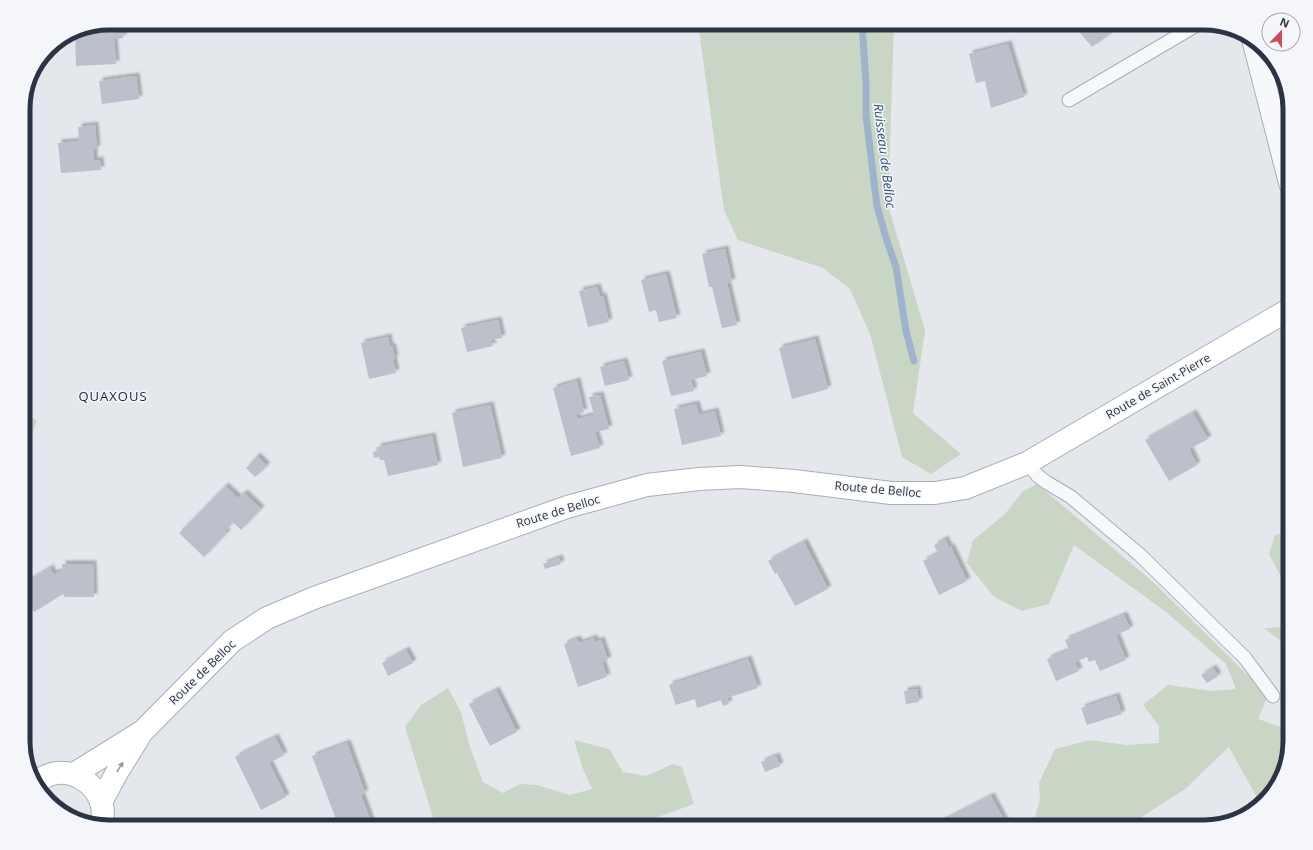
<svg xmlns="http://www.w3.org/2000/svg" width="1313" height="850" font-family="'Open Sans',sans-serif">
  <defs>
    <filter id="shadow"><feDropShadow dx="3.5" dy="-3.5" stdDeviation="1" flood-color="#0004"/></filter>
  </defs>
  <rect width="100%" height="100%" fill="#e4e7ec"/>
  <path fill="#c9d6c5" d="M698,23h196l-6,182 37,125 -12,83 48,41 -30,20 -29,-17 -32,-123 -20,-45 -27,-21 -85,-28 -14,-30z
    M23,409l14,12 -10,26 -4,2z
    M1037,484l116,98 115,113 -10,24 32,11v11l-14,48 -16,14 -31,-56 -44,42 -59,38h-94l8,-27 -1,-17 16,-34 35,-9 36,5 33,-2v-17l-16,-21 25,-20 44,6 24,-2 -10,-25 -60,-52 -92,-67 -25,59 -27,7 -28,-14 -27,-34 6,-23 32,-26 17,-22z
    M1290,532v62l-21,-40 6,-19z
    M1290,627v21l-26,-20z
    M448,688l13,24 8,32 14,38 20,11 17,-9 17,1 33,10 22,-6 -9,-20 -9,-29 35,9 14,23 23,4 27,-12 9,3 12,37 -64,23h-194l-31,-100 16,-22z"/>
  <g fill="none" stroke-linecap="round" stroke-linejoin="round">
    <path stroke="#9fb4cc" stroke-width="7" d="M862,23l4,61v31l11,91 9,32 10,29 10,64 8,30"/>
  </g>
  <path fill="#bbc0ca" filter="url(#shadow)" d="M109,23h12l2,15 -9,1 2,25 -40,2 -1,-35z
    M1058,23h57l4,5 -27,19 -17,-20 -10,6z
    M1008,44l16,53 -33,11 -6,-27 -9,2 -7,-29z
    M136,76l3,23 -37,5 -3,-23z
    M95,125l2,24h-3v12l6,-1 1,10 -40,3 -3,-30 21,-2 -1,-14z
    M725,249l7,33 -5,1 10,42 -15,3 -10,-41h-3l-7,-33z
    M666,274l11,44 -18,4 -3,-12 -7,2 -8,-32z
    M597,287l3,10 3,-1 6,26 -21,5 -9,-36z
    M498,320l4,18 -11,2 2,6 -26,6 -6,-24z
    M388,337l2,10 2,-1 3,12 -2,1 3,14 -27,6 -8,-36z
    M815,339l13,50 -36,10 -13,-51z
    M701,352l6,24 -16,4 3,11 -23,5 -9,-35z
    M624,361l5,19 -24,6 -5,-19z
    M577,381l7,31 -8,2 1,5 17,-4 -5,-18 11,-2 9,34 -14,3 5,16 -29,8 -18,-68z
    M696,404l3,11 16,-4 6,25 -39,9 -8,-36z
    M490,405l12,53 -39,9 -11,-54z
    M1193,413l15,26 -19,10 8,16 -28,16 -24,-41z
    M432,436l6,29 -50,11 -4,-16h-4l-1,-3 -5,1 -1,-6 5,-1 -1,-4z
    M257,456l10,10 -12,11 -9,-9z
    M225,486l13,12 6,-5 17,16 -20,21 -8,-8 -8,9 2,2 -23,24 -25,-24z
    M945,539l4,9 2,-1 16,34 -28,14 -16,-34 15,-8 -4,-8z
    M804,542l24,47 -33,17 -18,-33 -2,1 -7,-13z
    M559,558l2,6 -16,5 -2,-5z
    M62,564h31l1,33h-29l-2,-3 -29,18 -11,-17v-11l27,-16 3,6 10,-3z
    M1124,615l6,14 -14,6 10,25 -26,11 -5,-11 -6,2 -2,-5 -12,5 4,9 -23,10 -9,-22 22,-9 -4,-10z
    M594,638l1,4 6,-2 7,20 -6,2 5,15 -29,10 -14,-43 13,-5 2,4z
    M406,650l7,13 -25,13 -6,-13z
    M748,659l10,29 -31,10 2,6 -6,2 -2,-6 -24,8 -2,-9 -19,6 -7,-20z
    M1213,668l5,8 -11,7 -6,-8z
    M917,689l2,13 -13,2 -2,-13z
    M496,690l21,42 -27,14 -21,-42z
    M1116,696l6,18 -35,11 -6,-17z
    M275,737l9,18 -15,8 17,34 -25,13 -26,-53z
    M347,743l18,50 -4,2 12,32h-34l-27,-71z
    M776,756l4,10 -15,6 -4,-10z
    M991,796l16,30 -3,1h-73z"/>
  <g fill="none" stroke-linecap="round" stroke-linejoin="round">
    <g stroke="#a9aeb7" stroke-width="15">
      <path id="lane" d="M1069,100l131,-77
        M1027,463l11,13 8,6 25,15 69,58 105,103 28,38"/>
    </g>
    <g stroke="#a9aeb7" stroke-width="24">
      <path id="street" d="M1253,39l37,144"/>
    </g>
    <g stroke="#a9aeb7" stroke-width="24">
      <path id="secondary" d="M74,774l69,-43 89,-90 35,-23 47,-20 253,-91 80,-22 52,-6 41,-2 54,4 97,12h44l30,-5 62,-25 263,-154
        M35,785c25,-30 78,0 66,40
        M101,802l15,-28 23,-37"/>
    </g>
    <use href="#lane" stroke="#f7f8fa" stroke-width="13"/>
    <use href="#street" stroke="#f7f8fa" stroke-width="22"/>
    <use href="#secondary" stroke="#fff" stroke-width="22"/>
  </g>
  <defs><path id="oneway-solid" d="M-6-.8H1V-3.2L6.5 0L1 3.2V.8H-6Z"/></defs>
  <use fill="#959aa2" href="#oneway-solid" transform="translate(120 767) rotate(-58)"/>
  <g text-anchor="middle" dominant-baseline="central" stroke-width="3" stroke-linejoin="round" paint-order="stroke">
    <g font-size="12" fill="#2b3445" stroke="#f4f6f9">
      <text transform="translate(1158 386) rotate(-30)">Route de Saint-Pierre</text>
      <text transform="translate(878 489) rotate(5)">Route de Belloc</text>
      <text transform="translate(558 511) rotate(-17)">Route de Belloc</text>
      <text transform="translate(202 672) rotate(-44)">Route de Belloc</text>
    </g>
    <g font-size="13" font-style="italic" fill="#34527a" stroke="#f4f6f9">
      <text transform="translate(885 156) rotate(83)">Ruisseau de Belloc</text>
    </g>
    <g font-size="13" letter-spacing="1" fill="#1d2536" stroke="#f4f6f9">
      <text x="113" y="396">QUAXOUS</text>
    </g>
  </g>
  <path d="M0 0H1313V850H0ZM109 30H1204A79 79 0 0 1 1283 109V741A79 79 0 0 1 1204 820H109A79 79 0 0 1 30 741V109A79 79 0 0 1 109 30Z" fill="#f4f6f9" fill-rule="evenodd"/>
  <path fill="none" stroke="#2b3445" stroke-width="5" d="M109 30H1204A79 79 0 0 1 1283 109V741A79 79 0 0 1 1204 820H109A79 79 0 0 1 30 741V109A79 79 0 0 1 109 30Z"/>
  <g transform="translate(1281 32) rotate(22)"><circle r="19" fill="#f4f6f9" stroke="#a4a8b1"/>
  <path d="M0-3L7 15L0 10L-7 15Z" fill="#d1495b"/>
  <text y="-6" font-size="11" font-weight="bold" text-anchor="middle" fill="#2b3445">N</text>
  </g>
</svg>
